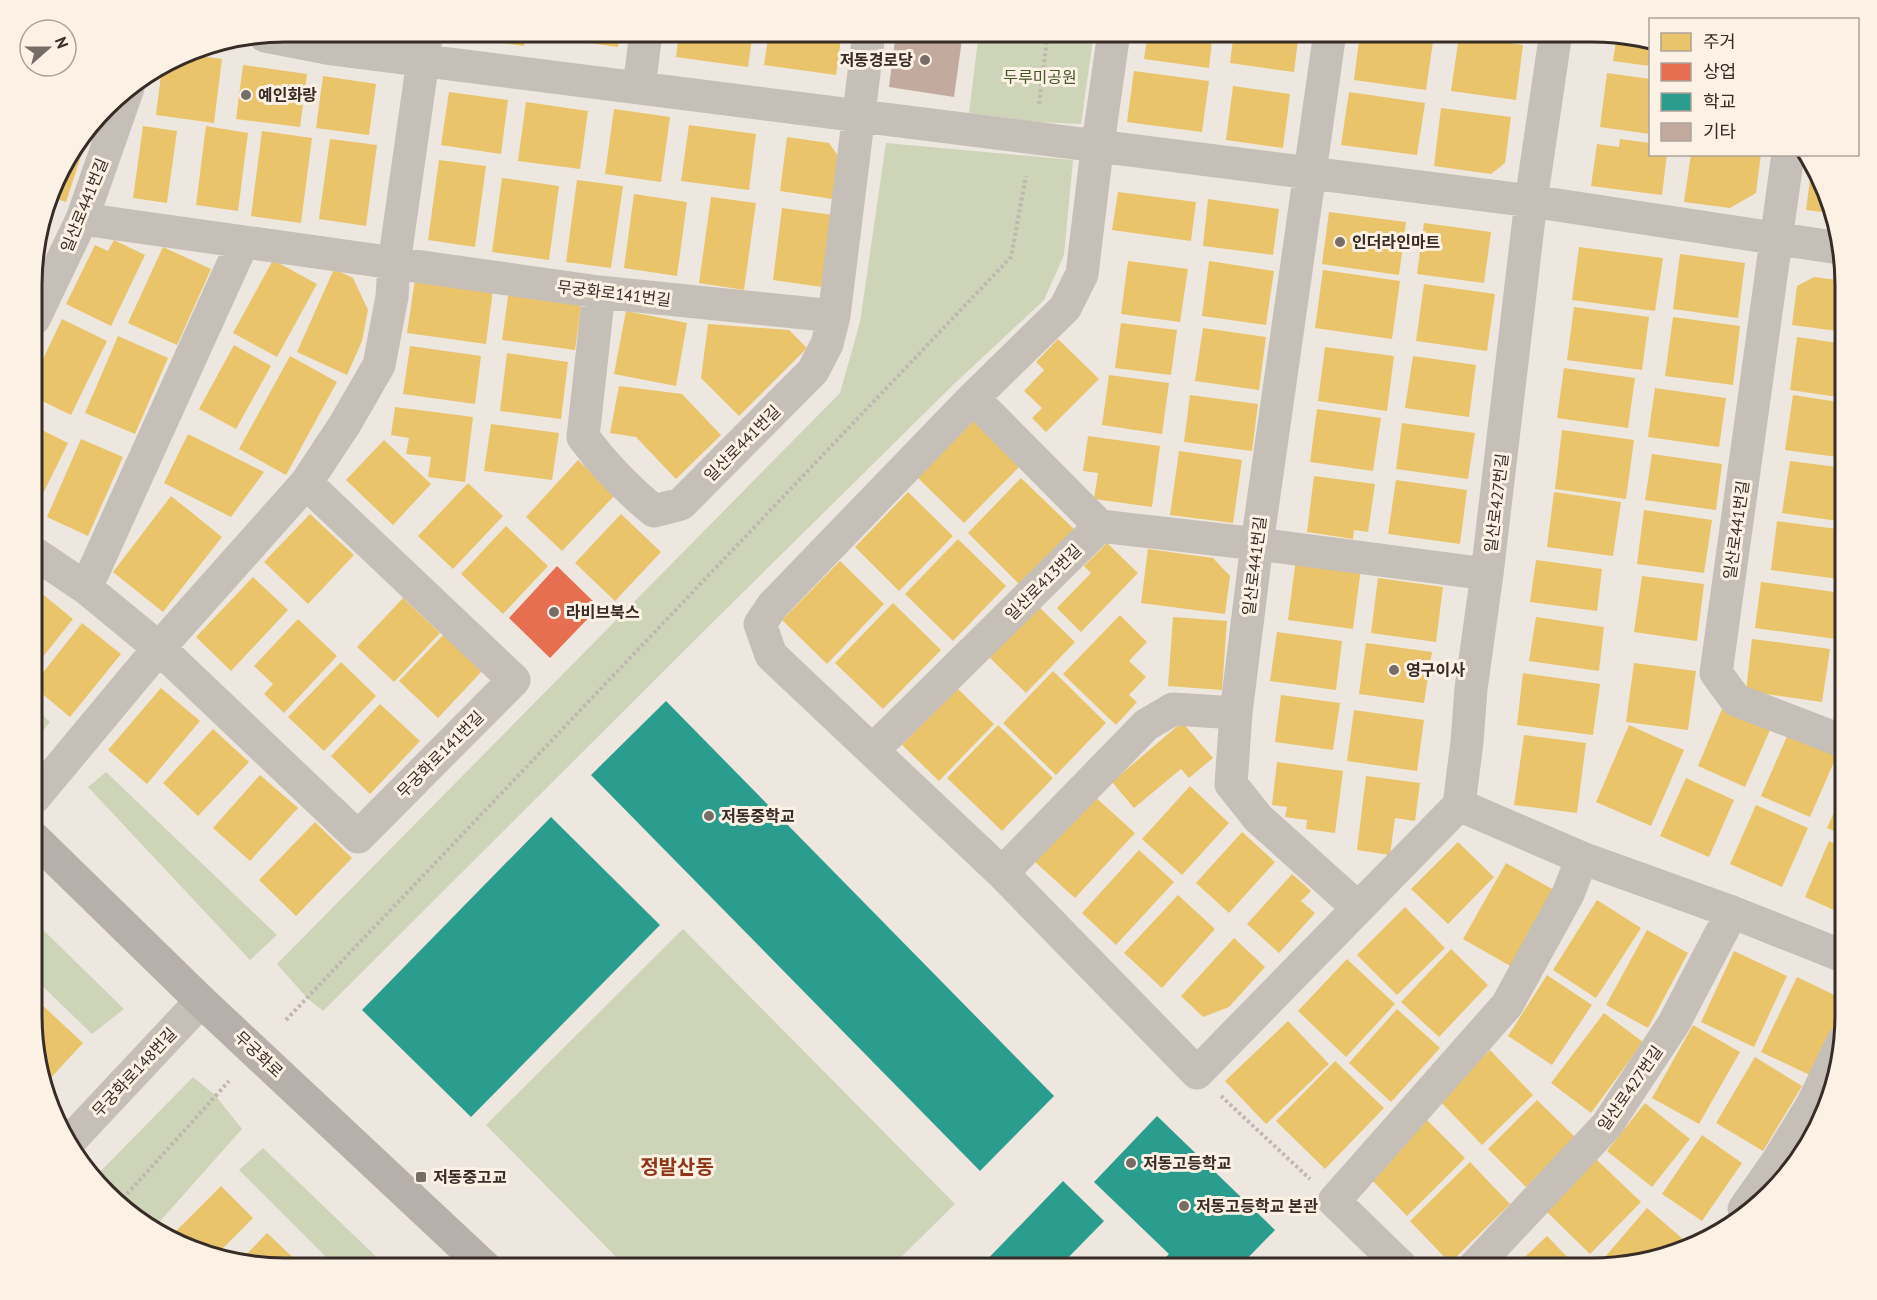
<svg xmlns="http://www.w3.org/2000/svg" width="1877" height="1300" font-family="'PT Sans','Noto Sans KR',sans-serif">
  <rect width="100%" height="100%" fill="#eee7df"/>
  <path fill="#ced4b7" d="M979,32h115l-13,92 -44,-2 -68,-9z
    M886,143l187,17 -9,95 -20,45 -91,85 -239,236 -391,390 -16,-13 -30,-34 563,-571 20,-71z
    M34,707l16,15 -16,19z
    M106,772l171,163 -27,25 -162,-173z
    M34,921l90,88 -32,25 -58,-56z
    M683,929l272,275 -65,64h-263l-141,-143z
    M193,1077l22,18 27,34 -88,99 -23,-12 -35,-40z
    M263,1148l125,120h-51l-98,-98z"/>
  <path fill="#e9c46a" d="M454,32h72l-2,14 -70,-10z
    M551,32h69l-2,15 -67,-9z
    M679,32h74l-5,35 -72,-10z
    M769,32h73l-6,43 -72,-10z
    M1148,32h65l-4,36 -65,-9z
    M1234,32h65l-5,40 -64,-9z
    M1360,32h52l22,3 -8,55 -72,-10z
    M1497,32h19l-1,4 -18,-3z
    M1617,34l33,6v26l-37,-5z
    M1459,36l64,9 -7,55 -65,-9z
    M183,54l39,5 -8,64 -58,-8 6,-48z
    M243,65l64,9 -7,53 -64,-8z
    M1134,71l75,10 -7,51 -75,-10z
    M1607,73l43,6v55l-50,-7z
    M323,76l53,8 -7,51 -53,-7z
    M1233,86l57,8 -7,54 -57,-8z
    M449,92l59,8 -7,54 -60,-9z
    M1349,92l76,11 -8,52 -76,-10z
    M526,102l62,9 -8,58 -62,-8z
    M1441,108l70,9 -6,46 -14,11 -57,-8z
    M614,109l56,8 -9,65 -56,-8z
    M689,125l67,9 -7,56 -68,-9z
    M143,126l34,5 -10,72 -34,-5z
    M206,126l42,7 -10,78 -42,-6z
    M262,131l50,7 -11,85 -50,-7z
    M787,137l42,6 10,14 -6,42 -53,-8z
    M330,139l47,6 -11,81 -47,-7z
    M1620,139l30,4v11h17l-5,41 -71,-9 6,-42 22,3z
    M73,153l8,3 -15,46 -15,-5 7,-24z
    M1691,154h70l-5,39 -26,15 -46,-6z
    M439,160l47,6 -11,81 -47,-7z
    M1812,164l7,9 11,40 -24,-3z
    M502,178l57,8 -10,74 -57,-8z
    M577,180l46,6 -12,82 -45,-6z
    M1118,192l78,10 -5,39 -79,-11z
    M634,194l53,8 -10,74 -53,-8z
    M711,197l45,6 -12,87 -45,-7z
    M1208,199l71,10 -6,46 -70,-9z
    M782,208l51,7 -11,72 -49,-7z
    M1329,212l77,10 -7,53 -77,-11z
    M1424,223l67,9 -7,51 -67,-9z
    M114,240l31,15 -34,71 -45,-22 29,-59 13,6z
    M163,247l48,22 -34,76 -49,-22z
    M1579,247l84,11 -8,53 -83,-11z
    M1680,254l65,9 -7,55 -65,-9z
    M273,260l44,24 -40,73 -44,-24z
    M1128,261l60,8 -8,53 -59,-8z
    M1209,261l65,10 -8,54 -64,-9z
    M334,269l19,9 15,32 -6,31 -15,34 -50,-23z
    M1323,270l77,11 -8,58 -77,-11z
    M1814,277l31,4v51l-53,-7 5,-39z
    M415,279l78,11 -7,54 -79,-11z
    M1424,284l71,10 -8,57 -71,-10z
    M509,289l73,10 -7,51 -73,-10z
    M1574,307l75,10 -7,53 -75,-10z
    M626,311l61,12 -11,63 -62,-12z
    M1673,317l67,9 -7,59 -68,-9z
    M62,319l45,22 -36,74 -37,-18v-19z
    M1121,323l56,7 -6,45 -56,-7z
    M708,324l81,6 18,18 -68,68 -38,-38z
    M1203,328l63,9 -7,53 -64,-9z
    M118,336l50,22 -33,76 -50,-21z
    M1797,337l48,7v54l-55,-8z
    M1058,339l41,40 -53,53 -14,-14 10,-10 -18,-17 20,-21 -8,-8z
    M234,345l37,21 -35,63 -37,-20z
    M410,346l71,10 -6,48 -72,-10z
    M1325,347l69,9 -7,55 -69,-10z
    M507,353l61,9 -7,57 -61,-8z
    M290,356l47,26 -51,93 -47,-26z
    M1413,356l63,9 -7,52 -64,-9z
    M1564,368l71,10 -7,50 -71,-10z
    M1109,375l60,8 -7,51 -60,-9z
    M619,386l63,8 39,41 -45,44 -40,-42 -26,-4z
    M1655,388l71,10 -7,49 -71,-10z
    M1190,395l68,9 -6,47 -68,-9z
    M1793,395l52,8v55l-60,-8z
    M395,407l78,10 -8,65 -37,-5 3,-20 -25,-3 3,-16 -18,-3z
    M1317,409l64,9 -8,53 -63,-9z
    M973,421l47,45 -56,57 -46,-45z
    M1402,423l73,10 -7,46 -72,-10z
    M491,424l68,9 -7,47 -68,-9z
    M34,426l34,17 -34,69z
    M1562,430l72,10 -8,59 -71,-10z
    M188,434l76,38 -33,45 -67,-34z
    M1088,436l72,10 -8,61 -58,-8 4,-26 -15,-2z
    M81,439l42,18 -35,79 -41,-19z
    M384,440l47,44 -38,41 -47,-45z
    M1179,451l63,9 -9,63 -63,-8z
    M1652,454l70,10 -6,46 -71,-10z
    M578,460l37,35 -53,56 -36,-34z
    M1790,461l55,7v54l-63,-9z
    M1314,476l61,8 -7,48 -14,-2 -1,9 -46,-7z
    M1021,478l54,52 -54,56 -53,-53z
    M1396,480l71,10 -7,54 -72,-10z
    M468,483l35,33 -50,53 -35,-33z
    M908,492l45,44 -54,55 -44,-44z
    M1554,492l67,10 -8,54 -66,-9z
    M171,496l51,41 -59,75 -50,-40z
    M1644,510l68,10 -8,53 -67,-9z
    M310,514l44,41 -46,49 -44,-42z
    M621,514l40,38 -46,49 -40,-38z
    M1777,521l68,9 -6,49 -68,-9z
    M506,526l42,40 -45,48 -42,-40z
    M958,539l48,47 -53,55 -48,-47z
    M1107,543l31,30 -57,59 -24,-24 34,-35 -7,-7z
    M1148,549l65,9 17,18 -5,38 -84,-11z
    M1296,559l65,9 -8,61 -65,-9z
    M1536,560l66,9 -5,42 -67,-9z
    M840,561l44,43 -57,60 -45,-44z
    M1642,576l62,8 -7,57 -63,-9z
    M253,577l35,33 -57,61 -35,-34z
    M1378,578l65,9 -7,55 -65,-9z
    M1761,582l81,11 -6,46 -81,-11z
    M34,587l39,32 -39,49z
    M403,598l37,35 -46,49 -37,-35z
    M893,603l48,47 -58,59 -48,-46z
    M1038,606l37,36 -49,51 -37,-36z
    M1120,615l27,27 -18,19 17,16 -17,18 8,7 -21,23 -53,-51z
    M1173,617l54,4 -5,69 -54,-4z
    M1536,617l68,10 -5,44 -70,-10z
    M298,619l39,37 -53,57 -20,-19 9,-10 -19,-18z
    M82,623l39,31 -51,63 -36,-30v-3z
    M1277,632l65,9 -6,49 -66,-9z
    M444,634l39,36 -45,48 -39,-37z
    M1752,639l78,10 -8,53 -76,-11z
    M1366,643l66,9 -8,51 -65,-9z
    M341,662l35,34 -52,55 -36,-34z
    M1634,663l62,8 -8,59 -62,-8z
    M1053,671l53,52 -50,52 -53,-52z
    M1523,673l77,11 -7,51 -76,-10z
    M161,688l39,33 -53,63 -39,-34z
    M957,688l37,36 -55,57 -37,-36z
    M1281,695l59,8 -7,47 -58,-8z
    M380,704l40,37 -50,53 -39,-38z
    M1722,709l48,21 -25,57 -47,-21z
    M1354,710l70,10 -7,51 -70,-10z
    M1182,722l31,36 -24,20 -8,-9 -47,39 -22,-26z
    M998,725l55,53 -51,53 -55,-53z
    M1629,725l55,25 -33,76 -55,-24z
    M213,729l36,33 -51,54 -35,-33z
    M1788,734l49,21 -27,62 -49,-21z
    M1524,735l62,8 -9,70 -63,-8z
    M1277,762l66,9 -8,62 -29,-4 1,-9 -22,-3 2,-10 -15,-2z
    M260,775l38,33 -48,53 -37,-33z
    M1366,776l54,7 -5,38 -20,-3 -5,37 -33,-5z
    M1686,778l48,22 -25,57 -49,-21z
    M1190,786l39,37 -47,52 -40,-36z
    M1845,787v49l-18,-8z
    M1094,796l41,37 -60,65 -40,-36z
    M1756,805l52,23 -26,59 -52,-23z
    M315,822l37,36 -56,58 -37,-36z
    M1242,832l33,30 -46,51 -33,-30z
    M1829,841l16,7v67l-40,-18z
    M1458,842l36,35 -46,47 -37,-35z
    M1139,850l35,32 -58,63 -34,-32z
    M1506,863l48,27 -42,77 -49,-28z
    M1292,874l19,17 -10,10 14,12 -36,40 -32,-29z
    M1178,895l37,34 -53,59 -38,-35z
    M1597,900l44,28 -45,70 -43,-28z
    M1405,907l40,41 -48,47 -40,-40z
    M1647,930l41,23 -40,75 -42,-23z
    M1234,938l31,29 -36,40 -26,10 -22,-21z
    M1451,949l37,36 -49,52 -38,-35z
    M1734,951l53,25 -33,71 -53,-25z
    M1347,959l48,45 -49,53 -48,-46z
    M1547,975l45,30 -40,60 -44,-29z
    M1797,977l48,23v6l-33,70 -51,-24z
    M40,1003l43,40 -37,40 -12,-35v-38z
    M1397,1009l43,39 -49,54 -42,-39z
    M1604,1013l39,29 -52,71 -40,-30z
    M1288,1021l41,43 -63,60 -41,-43z
    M1693,1025l47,27 -41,72 -47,-26z
    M1490,1050l43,45 -51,50 -43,-45z
    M1755,1057l47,29 -39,65 -47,-28z
    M1335,1061l49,47 -59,61 -49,-48z
    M1537,1100l38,37 -49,50 -38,-38z
    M1645,1103l45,36 -38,48 -45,-36z
    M1424,1117l41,41 -58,58 -41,-42z
    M1702,1135l40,28 -40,58 -40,-27z
    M1596,1159l45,43 -51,52 -44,-43z
    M1470,1162l40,42 -60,59 -40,-42z
    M221,1186l32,32 -39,39 -11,-2 -14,-8 -15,-14z
    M1647,1208l37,32 -7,9 -77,18 -2,-2z
    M267,1233l37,35h-35l-30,-6z
    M1547,1236l31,32h-65z"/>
  <path fill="#e76f51" d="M557,566l42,41 -49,51 -41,-40z"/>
  <path fill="#2a9d8f" d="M666,701l388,395 -74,75 -389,-396z
    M551,817l109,108 -189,192 -109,-107z
    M1157,1116l118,114 -37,38h-52l-2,-2 -2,2h-27l14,-14 -75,-72z
    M1063,1181l41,40 -46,47h-79z
    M1129,1259l10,9h-19z"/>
  <path fill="#c3aa9f" d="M896,32h67l-9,65 -65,-10z"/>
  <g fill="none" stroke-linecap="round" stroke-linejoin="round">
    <path stroke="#bfb7b0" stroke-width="4" stroke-dasharray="3 3" stroke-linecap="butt" d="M1039,104l9,-72
      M286,1020l725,-763 15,-81
      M1221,1096l89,83
      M119,1203l110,-122"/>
    <path stroke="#c6bfb8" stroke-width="33" d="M1114,32l-18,126 -14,116 -17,34 -92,90 -200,207 -13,19 11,31 231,218 195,200 262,-268
      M1330,32l-73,512 -21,169 -5,71 27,34 99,89
      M1556,32l-25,169 -44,373 -16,115 -4,53 -8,63 123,53 150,54 113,45
      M265,36l67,13 1199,152 308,47
      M639,88l7,-56
      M1788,154l-72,519 20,27 109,42
      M82,219l517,73 235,24
      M599,292l-16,145c21,28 44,52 71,74l27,-7 132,-133 14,-27 7,-28 35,-284
      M34,319l48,-100 46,-131
      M973,398l127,128
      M34,553l52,35 73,60 199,189 156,-157 -208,-197
      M86,588l157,-346
      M873,750l227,-224 157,18 230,30
      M34,798l125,-150 147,-165 39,-59 34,-59 13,-68 2,-33 33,-232
      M1002,873l144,-148 27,-16 63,4
      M67,1144l134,-143
      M1744,1209l33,-47 36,-59 30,-62
      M1403,1268l-69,-67 173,-196 61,-111 14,-36
      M1473,1268l134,-143 67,-102 58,-111"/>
    <path stroke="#b7afa9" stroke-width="33" d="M34,838l167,163 285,267"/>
  </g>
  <g fill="#776d67" stroke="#fbf1e5" stroke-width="2">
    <circle cx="925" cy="60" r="6"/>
    <circle cx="246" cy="95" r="6"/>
    <circle cx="1340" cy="242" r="6"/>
    <circle cx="554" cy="612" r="6"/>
    <circle cx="1394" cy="670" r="6"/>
    <circle cx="709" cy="816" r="6"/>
    <circle cx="1131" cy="1163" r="6"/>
    <rect x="415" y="1171" width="12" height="12" rx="3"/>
    <circle cx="1184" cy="1206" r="6"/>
  </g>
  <g text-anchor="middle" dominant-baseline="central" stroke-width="6" stroke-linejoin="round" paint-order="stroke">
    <g font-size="16" font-weight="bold" fill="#372c26" stroke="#fbf1e5" text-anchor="start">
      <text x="913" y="60" text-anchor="end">저동경로당</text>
      <text x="258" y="95">예인화랑</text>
      <text x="1352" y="242">인더라인마트</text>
      <text x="566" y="612">라비브북스</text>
      <text x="1406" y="670">영구이사</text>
      <text x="721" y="816">저동중학교</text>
      <text x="1143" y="1163">저동고등학교</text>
      <text x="433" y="1177">저동중고교</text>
      <text x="1196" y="1206">저동고등학교 본관</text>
    </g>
    <g font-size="16" fill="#455827" stroke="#fbf1e5">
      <text x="1040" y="77">두루미공원</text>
    </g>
    <g font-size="16" fill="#372c26" stroke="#fbf1e5">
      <text transform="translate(84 205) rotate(-68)">일산로441번길</text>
      <text transform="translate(614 293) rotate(7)">무궁화로141번길</text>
      <text transform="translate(742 443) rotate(-45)">일산로441번길</text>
      <text transform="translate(1496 503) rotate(-83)">일산로427번길</text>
      <text transform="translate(1736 530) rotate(-82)">일산로441번길</text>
      <text transform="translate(1254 566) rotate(-83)">일산로441번길</text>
      <text transform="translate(1043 582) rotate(-45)">일산로413번길</text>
      <text transform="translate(440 754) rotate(-45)">무궁화로141번길</text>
      <text transform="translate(259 1054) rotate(43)">무궁화로</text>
      <text transform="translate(134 1072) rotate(-47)">무궁화로148번길</text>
      <text transform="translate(1630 1088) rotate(-55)">일산로427번길</text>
    </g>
    <g font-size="20" font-weight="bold" fill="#8e3617" stroke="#fbf1e5">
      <text x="677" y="1167">정발산동</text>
    </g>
  </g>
  <path d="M0 0H1877V1300H0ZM285 42H1592A243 243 0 0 1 1835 285V1015A243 243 0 0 1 1592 1258H285A243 243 0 0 1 42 1015V285A243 243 0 0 1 285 42Z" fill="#fbf1e5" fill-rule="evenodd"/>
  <path fill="none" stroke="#372c26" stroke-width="3" d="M285 42H1592A243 243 0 0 1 1835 285V1015A243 243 0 0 1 1592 1258H285A243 243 0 0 1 42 1015V285A243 243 0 0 1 285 42Z"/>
  <rect x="1649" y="18" width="210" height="138" fill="#fbf1e5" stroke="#ada299" stroke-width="1.5"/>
  <rect x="1661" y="33" width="30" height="18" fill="#e9c46a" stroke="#ada299" stroke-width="1.5"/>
  <text x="1703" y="48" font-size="18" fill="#372c26">주거</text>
  <rect x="1661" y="63" width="30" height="18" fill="#e76f51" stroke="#ada299" stroke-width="1.5"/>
  <text x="1703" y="78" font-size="18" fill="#372c26">상업</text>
  <rect x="1661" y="93" width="30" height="18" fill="#2a9d8f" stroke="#ada299" stroke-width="1.5"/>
  <text x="1703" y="108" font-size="18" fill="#372c26">학교</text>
  <rect x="1661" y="123" width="30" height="18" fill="#c3aa9f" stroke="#ada299" stroke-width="1.5"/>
  <text x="1703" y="138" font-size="18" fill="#372c26">기타</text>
  <g transform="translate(48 48) rotate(69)"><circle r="28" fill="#fbf1e5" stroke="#ada299" stroke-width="1.5"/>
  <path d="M0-4.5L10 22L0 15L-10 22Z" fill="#776d67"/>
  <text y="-9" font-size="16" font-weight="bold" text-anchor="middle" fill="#372c26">N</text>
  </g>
</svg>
